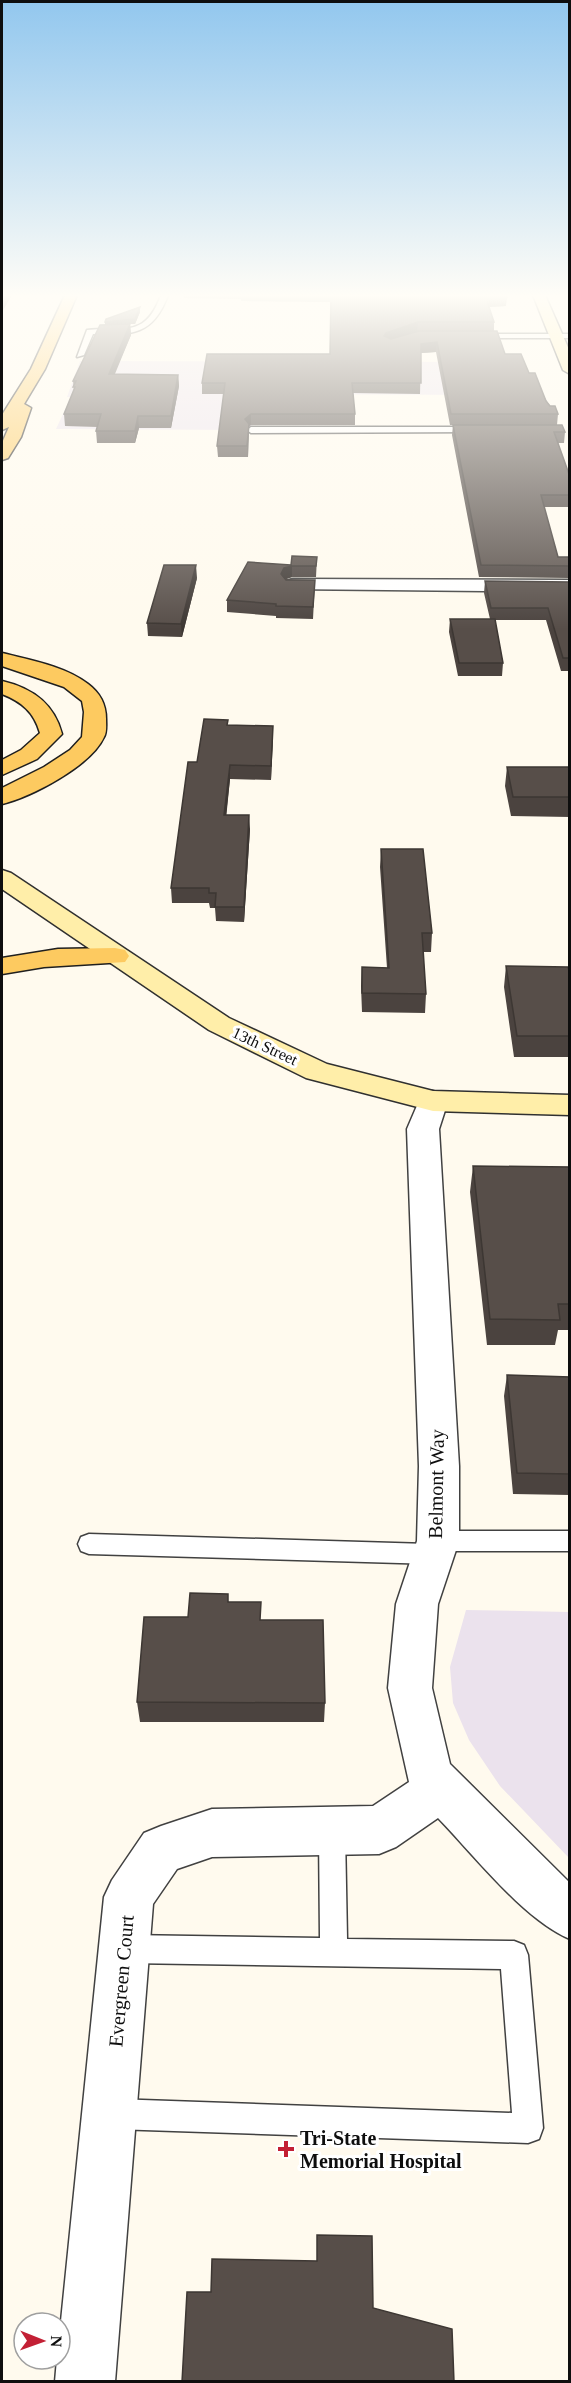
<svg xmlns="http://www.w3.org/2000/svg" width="571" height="2383" font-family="'Times New Roman',serif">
  <rect width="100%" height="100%" fill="#fffaee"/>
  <path fill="#ebe2ed" d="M80,361l405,1 10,33 -240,-1 -3,36 -196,-1 15,-32h-4z
    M466,1610l103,2v246l-69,-72 -31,-46 -16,-37 -3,-36z"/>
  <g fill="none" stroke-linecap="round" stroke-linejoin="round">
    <g stroke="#414141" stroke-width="3">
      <path id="service" d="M161,295h7c-15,41 -37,40 -75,39l-9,21 -7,2 10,-27c37,-4 58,9 74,-35z
        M471,334h99v4h-96z
        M475,427l4,3 -1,2 -227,1 -4,-3 4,-3z
        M438,1531h132v20h-126l1,3 -3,7 -8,3 -345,-10 -8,-3 -3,-7 3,-7 8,-3 339,10 -1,-3 3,-7z
        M332,1820l9,4 4,9 2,106 167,2 10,4 4,10 15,173 -4,11 -11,4 -414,-14 -10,-5 -5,-10 5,-10 10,-5 398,14 -11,-144 -374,-6 -10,-4 -4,-10 4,-10 10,-4 193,3 -1,-105 4,-9z"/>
    </g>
    <g stroke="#414141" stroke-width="3">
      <path id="minor" d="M293,579l277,1v12l-284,-3 -3,-4 3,-4z
        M433,1091l11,3 4,7 -9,28 20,337v75l-21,63 -6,84 18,76 120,119v56c-46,-19 -96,-84 -132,-121l-42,29 -17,7 -167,3 -35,12 -24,35 -38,478h-60l2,-23h3v-28l44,-434 8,-17 32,-47 17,-7 51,-17 161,-3 36,-24 -21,-94 8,-84 21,-63 2,-75 -12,-337 15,-35z"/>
    </g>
    <g stroke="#303030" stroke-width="3">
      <path id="secondary" d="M533,295h12l25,57v22l-7,-4z
        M2,870l9,3 218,145 98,46 106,27 137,4v20l-137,-4 -127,-33 -97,-48 -207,-141z"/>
    </g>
    <g stroke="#1f1f1f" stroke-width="3">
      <path id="primary" d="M65,295h12l-32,74 -21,35 7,4 -10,29 -13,21 -6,2v-17l7,-16 -7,3v-15l29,-46z
        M2,653c28,7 63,13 86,31 12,9 18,20 18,35 0,6 1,13 -2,18 -13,29 -73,60 -102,67v-16l42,-21 26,-17 12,-13 2,-25 -2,-11 -18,-14 -62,-21z
        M2,681c30,7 52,22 60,53l-25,25 -35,16v-15l19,-10 19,-17c-6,-21 -18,-31 -38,-39z
        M115,948l10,2 4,6 -4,6 -81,5 -42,7v-16l56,-9z"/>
    </g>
    <use href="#service" fill="#fff" fill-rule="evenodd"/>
    <use href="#minor" fill="#fff" fill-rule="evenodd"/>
    <use href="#secondary" fill="#ffeea9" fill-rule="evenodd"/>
    <use href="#primary" fill="#fdca60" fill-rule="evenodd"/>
  </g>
  <path fill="#4b433f" d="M183,295h323v11l-17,1 5,15v9l11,23 24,19 21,33 8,8 -1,11 8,7 -1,11h-6l12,34v30h-26l14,50h12v21l-91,-1 -27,-142 1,-10h-3l-14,-73 -15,1 -1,41 -67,-1 2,21v11h-104l-2,1 -1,31h-30l-1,-11 7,-52h-22v-11l128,-29v-52l-89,-1v-2l-57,-1z
    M140,307v5l-5,12h-5l1,11 -17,39 64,1 1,11 -8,42h-32l-4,15h-38l-1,-12 2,-4 -33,-1 -1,-12 10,-23 -1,-10 32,-56v-3z
    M317,557l-1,20h-24l-7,2 30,1 -2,39 -37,-1v-2l-49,-4v-12l64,-35z
    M197,578l-15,59 -34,-1 -1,-13z
    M485,581l85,1v89h-9l-15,-51h-51l8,43 -1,13h-44l-9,-44 1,-13h40l-6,-26z
    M228,725l45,1 -2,54 -41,-1 -4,36 24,14 -6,93 -28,-1 -1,-13h-5l-1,-5h-37l-1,-15 26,-126z
    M507,767h63v50l-59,-1 -6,-30z
    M381,849l51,84 -1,19h-8l3,42 -1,19 -63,-1 -1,-26 1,-19 25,1 -7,-101z
    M506,966l64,7v84h-56l-10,-70z
    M473,1166l97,1v163h-12l-3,15h-68l-17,-153z
    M507,1375l63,2v118l-57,-1 -9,-98z
    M228,1602l33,18 64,83 -1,19h-184l-3,-20z"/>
  <path fill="#3d3733" d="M6,295h6l-10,17v-9z
    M507,297l-1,9 -20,1v-9z
    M140,307v5l-5,12h-5l1,11 -21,51 -5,-64z
    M418,322l-1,10 -32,11 -1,-7 2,-3z
    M437,342l-1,10 -15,1v-9z
    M178,375l1,11 -8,42v-12z
    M251,414v11l-2,1 -1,31 -3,-38z
    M138,416l1,12 -4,15v-12z
    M196,565l1,13 -15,59 -1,-13z
    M292,566v11l-8,3 -3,-6 3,-6z
    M273,726v13l-2,41v-14z
    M230,765v14l-5,50 -1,-14z
    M249,815l1,14 -6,93v-15z"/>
  <path fill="#574e49" stroke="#3d3733" stroke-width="1.5" d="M2,295h4l-4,8z
    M331,295h175l1,2 -21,1 8,24h-76l-32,11 -2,3 7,3 28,-8h78l8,23h16l8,19h6l11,28 4,5h5l3,8h-107l-14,-72 -16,2v39h-69l3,31h-104l-6,5 4,5 -2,22h-30l8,-63h-23l5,-29h123z
    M140,307l-5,12 -30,3 1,-3z
    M130,324l-21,50 69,1 -7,41h-33l-3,15h-39l5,-17h-37l11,-27h-2l3,-6h-3l27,-56z
    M453,425h109l3,7h-11l16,45v18h-29l17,62h12v9l-89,-1z
    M292,556l25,1 -1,9h-24l-8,2 -3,6 5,6h29l-2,27 -37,-1v-2l-49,-4 21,-38 43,3z
    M164,565h32l-15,59 -34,-1z
    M485,581l85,1v76h-7l-15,-50h-57z
    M450,619h45l8,44h-44z
    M204,719l24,1 -1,5 46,1 -2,40 -41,-1 -6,50h25l-5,92h-29l1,-14h-7v-5h-38l17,-126h9z
    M507,767h63v30h-57z
    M381,849h42l9,84h-10l4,61 -64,-1v-26l27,1z
    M506,966l62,1 2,6v63h-53z
    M473,1166l97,1v137h-12l2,16 -70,-1z
    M507,1375l63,2v97l-53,-1z
    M190,1593l38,1v8h33l-1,18h63l2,83 -188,-1 7,-85h44z
    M317,2235l55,1 1,72 79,21 2,53h-272l5,-90h24l1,-33 105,2z"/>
  <linearGradient id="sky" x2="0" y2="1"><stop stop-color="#92c7ee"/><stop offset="0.47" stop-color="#fffdf7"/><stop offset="1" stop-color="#fffdf7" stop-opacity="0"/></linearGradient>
  <rect width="571" height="629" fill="url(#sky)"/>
  <path fill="#c32035" stroke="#fff" stroke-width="2" d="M283 2140h6v6h6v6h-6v6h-6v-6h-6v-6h6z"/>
  <g text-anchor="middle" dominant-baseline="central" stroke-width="6" stroke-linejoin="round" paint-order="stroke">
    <g font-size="16" fill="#0e0e0e" stroke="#fff">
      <text transform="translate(265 1046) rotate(25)">13th Street</text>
    </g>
    <g font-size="20" fill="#0e0e0e" stroke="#fff">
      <text transform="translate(436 1484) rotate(-89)">Belmont Way</text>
      <text transform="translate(121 1981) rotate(-85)">Evergreen Court</text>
    </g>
    <g font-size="20" font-weight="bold" fill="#0e0e0e" stroke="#fff" text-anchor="start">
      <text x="300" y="2138">Tri-State<tspan x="300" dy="23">Memorial Hospital</tspan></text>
    </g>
  </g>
  <rect width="571" height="2383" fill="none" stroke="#0e0e0e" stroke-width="6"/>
  <g transform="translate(42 2341) rotate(91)"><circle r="28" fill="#ffffff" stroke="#9f9f9f" stroke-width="1.5"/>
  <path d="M0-4.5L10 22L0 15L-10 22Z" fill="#c32035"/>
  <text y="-9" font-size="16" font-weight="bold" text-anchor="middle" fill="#0e0e0e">N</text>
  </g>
</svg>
